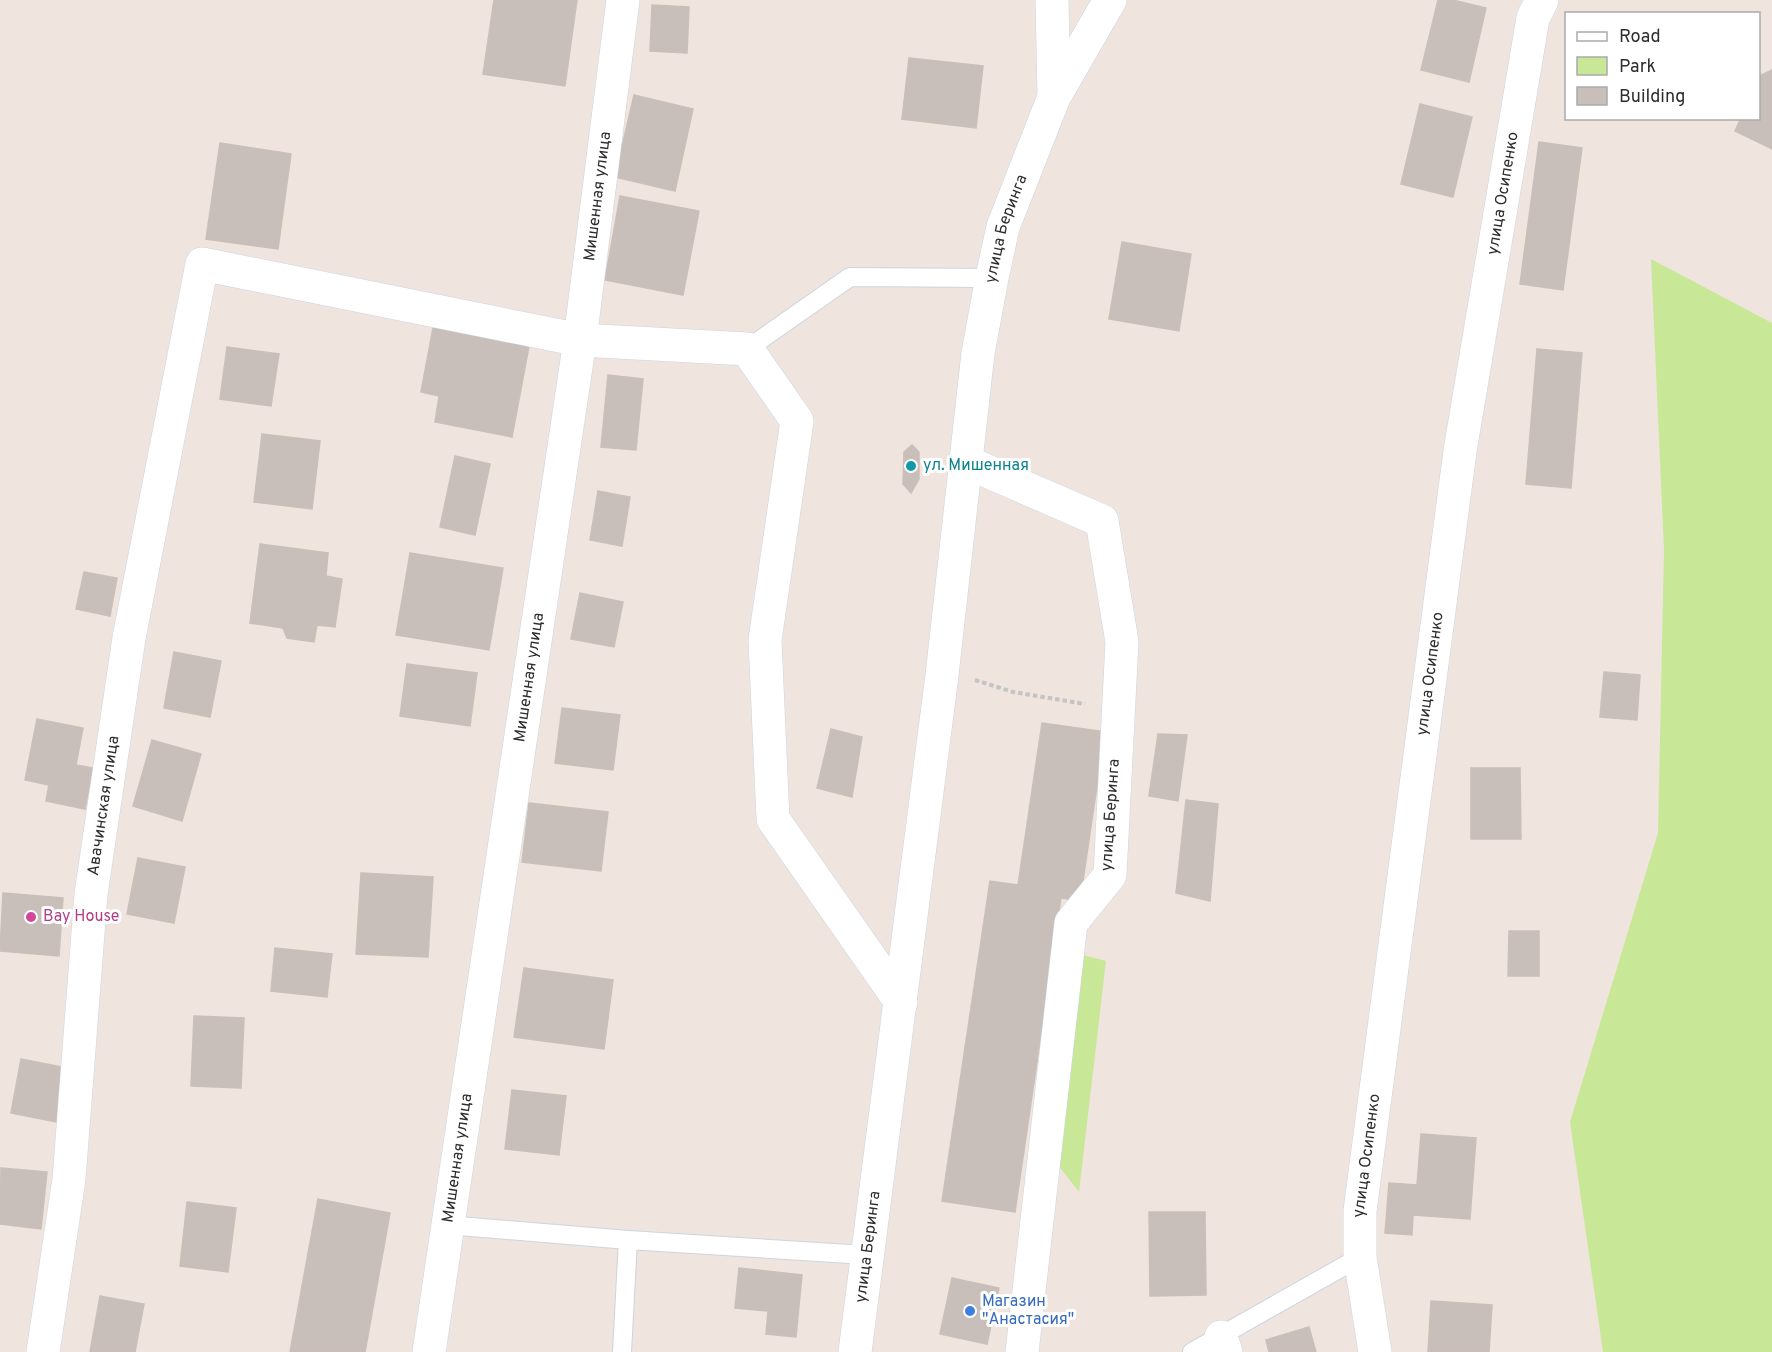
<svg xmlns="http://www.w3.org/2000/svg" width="1772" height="1352" font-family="Overpass,sans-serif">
  <rect width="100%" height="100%" fill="#efe4de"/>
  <path fill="#c8e898" d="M1651,259l121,64v1029h-169l-33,-230 88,-289 6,-283z
    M1068,951l38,10 -27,231 -34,-44z"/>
  <path fill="#c8bfba" stroke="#cbbfb8" stroke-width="1.5" d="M494,0h83l-12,86 -82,-12z
    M1438,0h15l33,8 -17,74 -48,-12z
    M652,5l37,2 -2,46 -37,-2z
    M909,58l74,8 -7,62 -74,-9z
    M1772,70v79l-37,-18 6,-13h17v-37l3,-6z
    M634,95l59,14 -18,82 -60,-14z
    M1420,104l52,13 -19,80 -52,-13z
    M1539,142l43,6 -19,142 -43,-6z
    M220,143l71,11 -13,95 -72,-10z
    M620,196l79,15 -16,84 -78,-15z
    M1122,242l69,12 -12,77 -70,-12z
    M433,328l96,18 -17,91 -77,-15 4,-26 -18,-4z
    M227,347l52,7 -8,52 -51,-7z
    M1537,349l45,4 -11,135 -45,-4z
    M608,375l35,4 -7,71 -35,-3z
    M262,434l58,7 -8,68 -58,-7z
    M912,445l7,7v27l-8,14 -8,-9 1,-32z
    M455,456l35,8 -15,71 -35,-8z
    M598,491l32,6 -8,49 -32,-6z
    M260,544l68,9 -2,23 16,3 -7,48 -18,-2 -3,17 -27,-4 -4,-10 -33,-5z
    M410,553l93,15 -14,82 -93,-15z
    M84,572l33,6 -7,38 -34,-7z
    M580,593l43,9 -9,45 -43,-8z
    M174,652l47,9 -11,56 -46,-9z
    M407,664l70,9 -7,53 -70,-10z
    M1604,672l36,3 -3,45 -37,-3z
    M562,708l58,7 -7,55 -58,-7z
    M37,719l46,9 -7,37 17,3 -8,41 -39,-8 3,-16 -24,-5z
    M1042,723l63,9 -25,169 -19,-3 -46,314 -73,-11 48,-320 28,4z
    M831,729l31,8 -10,60 -35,-9z
    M1158,734l29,1 -9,66 -29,-5z
    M152,740l49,14 -19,67 -49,-15z
    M1471,768h49l1,71h-50z
    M1186,800l32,4 -8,97 -34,-8z
    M529,803l79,9 -7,59 -79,-9z
    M138,858l47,9 -11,56 -47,-9z
    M361,873l72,4 -5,80 -72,-3z
    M3,893l60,5 -4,58 -59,-5z
    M1509,931h30v45h-31z
    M275,948l57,6 -5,43 -56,-6z
    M524,968l89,12 -9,69 -90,-12z
    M194,1016l50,2 -3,70 -50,-2z
    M21,1059l46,9 -10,54 -46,-9z
    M512,1090l54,6 -7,59 -54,-6z
    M1421,1134l55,4 -6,81 -57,-4 -1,20 -27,-2 4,-50 28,2z
    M1,1168l46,4 -6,57 -41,-5z
    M318,1199l72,14 -25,139h-75z
    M187,1202l49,6 -8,64 -48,-6z
    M1149,1212h56l1,83 -56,1z
    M739,1268l63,7 -6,62 -30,-3 2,-23 -33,-3z
    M952,1278l47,10 -12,56 -47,-10z
    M100,1296l44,8 -9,48h-45z
    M1431,1301l61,4 -3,47h-61z
    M1309,1327l7,25h-47l-3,-12z"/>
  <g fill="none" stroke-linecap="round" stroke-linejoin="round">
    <g stroke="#ccd5df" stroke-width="20">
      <path id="lane" d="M747,349l103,-72 142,1
        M447,1225l181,15 238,15
        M622,1352l6,-112
        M1192,1352l168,-95"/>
    </g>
    <g stroke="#ccd5df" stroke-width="34">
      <g id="street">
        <path d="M1052,0l2,97"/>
        <path d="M966,462l136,59 20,121 -12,233 -39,48 -49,429"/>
        <path d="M1221,1337l5,15"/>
        <path id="s1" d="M43,1352l26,-173 22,-285 38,-256 73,-374 378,76 167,9 50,72 -32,219 8,179 128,183"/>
        <path id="s2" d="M429,1352l151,-1012 43,-340"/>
        <path id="s3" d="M1375,1352l-15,-95v-46l100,-760 73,-433 9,-18"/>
      </g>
    </g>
    <g stroke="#ccd5df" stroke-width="34">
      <g id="secondary">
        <path id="s4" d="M855,1352l87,-677 36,-322 14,-75 11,-51 51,-130 56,-97"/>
      </g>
    </g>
    <path stroke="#c4c4c4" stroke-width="4" stroke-dasharray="4.5 3" stroke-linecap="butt" d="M975,680l38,12 72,12"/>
    <use href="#lane" stroke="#fff" stroke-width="18"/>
    <use href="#street" stroke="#fff" stroke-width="33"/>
    <use href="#secondary" stroke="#fff" stroke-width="33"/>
  </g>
  <circle fill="#0f9aa8" stroke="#fff" stroke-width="2" cx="911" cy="466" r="6"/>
  <circle fill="#d1479c" stroke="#fff" stroke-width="2" cx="31" cy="917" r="6"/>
  <circle fill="#3f7fe0" stroke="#fff" stroke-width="2" cx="970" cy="1311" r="6"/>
  <g text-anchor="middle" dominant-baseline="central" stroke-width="6" stroke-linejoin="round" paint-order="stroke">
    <g font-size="16" fill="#2d2d2d" stroke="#fff">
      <text stroke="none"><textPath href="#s3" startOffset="1170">улица Осипенко</textPath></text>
      <text stroke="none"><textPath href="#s2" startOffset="1168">Мишенная улица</textPath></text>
      <text stroke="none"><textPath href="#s4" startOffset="1134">улица Беринга</textPath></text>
      <text stroke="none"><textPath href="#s3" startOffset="684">улица Осипенко</textPath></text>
      <text stroke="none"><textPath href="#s2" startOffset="682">Мишенная улица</textPath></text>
      <text stroke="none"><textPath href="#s1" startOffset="550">Авачинская улица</textPath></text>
      <text transform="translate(1111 815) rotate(-86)">улица Беринга</text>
      <text stroke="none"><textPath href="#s3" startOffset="198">улица Осипенко</textPath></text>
      <text stroke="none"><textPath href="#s2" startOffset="196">Мишенная улица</textPath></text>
      <text stroke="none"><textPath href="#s4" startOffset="106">улица Беринга</textPath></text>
    </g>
    <g font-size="16" fill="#0d838f" stroke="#fff" text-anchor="start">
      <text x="923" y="466">ул. Мишенная</text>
    </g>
    <g font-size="16" fill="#b23c85" stroke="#fff" text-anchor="start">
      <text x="43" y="917">Bay House</text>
    </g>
    <g font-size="16" fill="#366cbe" stroke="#fff" text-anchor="start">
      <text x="982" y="1302">Магазин<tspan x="982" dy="18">"Анастасия"</tspan></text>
    </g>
  </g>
  <rect x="1565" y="12" width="195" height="108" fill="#ffffff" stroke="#ababab" stroke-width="1.5"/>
  <rect x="1577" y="32" width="30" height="9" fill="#ffffff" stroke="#ababab" stroke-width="1.5"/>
  <text x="1619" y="42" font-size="18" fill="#2d2d2d">Road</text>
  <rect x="1577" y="57" width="30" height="18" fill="#c8e898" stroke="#ababab" stroke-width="1.5"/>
  <text x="1619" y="72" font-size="18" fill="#2d2d2d">Park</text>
  <rect x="1577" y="87" width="30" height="18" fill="#c8bfba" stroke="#ababab" stroke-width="1.5"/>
  <text x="1619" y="102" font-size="18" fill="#2d2d2d">Building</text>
</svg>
